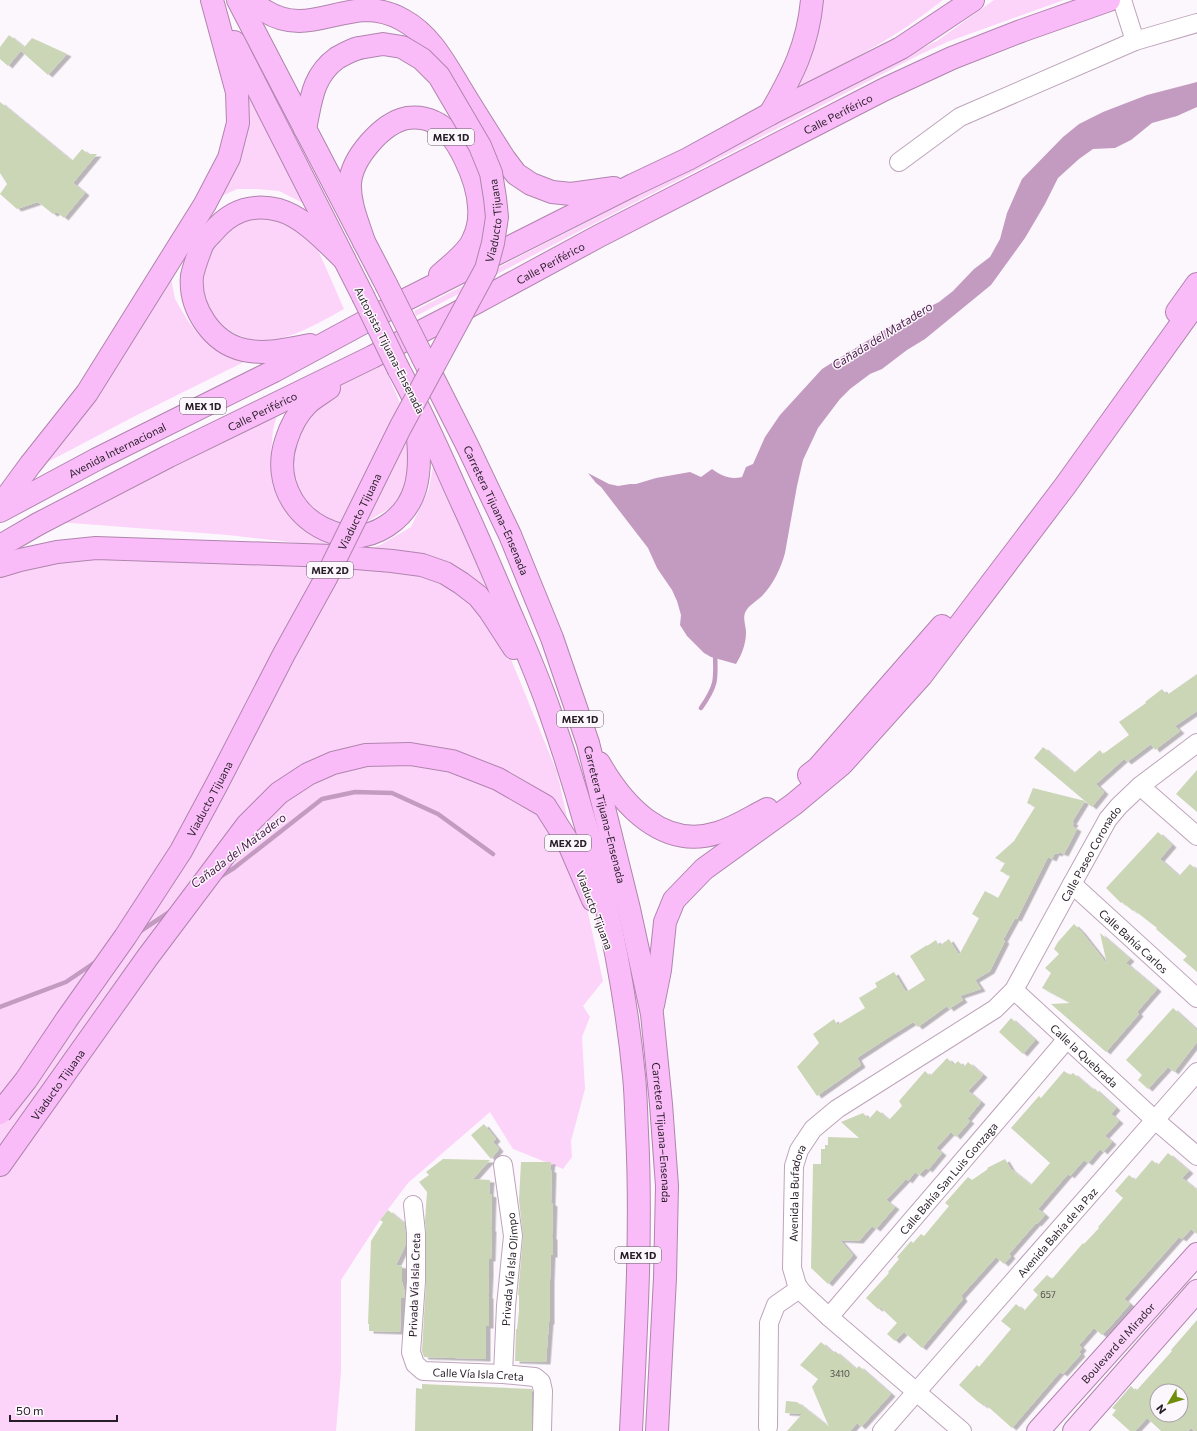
<svg xmlns="http://www.w3.org/2000/svg" width="1197" height="1431" font-family="Commissioner,sans-serif">
  <defs>
    <filter id="shadow"><feDropShadow dx="4.5" dy="2.5" stdDeviation="0" flood-color="#0004"/></filter>
  </defs>
  <rect width="100%" height="100%" fill="#fcf7fc"/>
  <path fill="#fcd4f9" d="M820,0h123c-12,9 -24,18 -35,26 -36,24 -75,44 -114,64z
    M994,0h70l-117,42 -28,13 -503,261 -2,-5 511,-264 12,-6z
    M246,87l59,117 -26,-13 -22,-2h-20l-17,8 -50,76 5,26 13,22 11,14 12,10 47,10 -121,60 -116,61 182,-280z
    M266,214l38,17 15,21 25,57c-36,20 -83,50 -121,16 -6,-6 -14,-13 -18,-21 -4,-6 -6,-27 -7,-36l30,-45z
    M380,356l29,68 5,24 -9,42 -15,18 -25,15 -17,2 -23,-8 -17,-11 -10,-10 -10,-47 27,-53z
    M278,412l-5,18 -2,24 1,16 3,20 20,31 18,14 12,7 22,6 19,2 14,-5 31,-18 18,-38 5,-28 54,131 -94,-38 -166,-19 -170,-13z
    M72,558l343,10 43,16 48,63 51,125 46,209 -20,25 7,11 -8,20 3,52 -14,52 1,16 -9,12 -50,-20 -23,-37 -82,71 -28,37 -39,60v92l-5,59h-336v-853l17,-7z"/>
  <path fill="#c39bc1" d="M1197,82v25l-20,9 -25,7 -21,17 -16,8 -22,1 -14,10 -21,19 -13,26 -20,34 -34,47 -66,54 -18,11 -25,19 -12,5 -20,15 -10,10 -22,29 -15,32 -6,26 -12,67c-4,15 -12,32 -23,43 -5,5 -13,9 -16,15 -4,6 0,15 0,21 0,12 -4,22 -10,32l-25,-7 -7,-4 -17,-17 -7,-11 1,-10 -4,-14 -5,-11 -15,-22 -9,-20 -47,-61 -5,-4 -8,-10 21,11 9,2 12,-2h6l20,-6 34,-6 11,5 11,-8c10,7 18,11 30,8l4,-10 7,-3 12,-27 15,-22 42,-46 69,-43 48,-24 14,-11 21,-22 16,-12 10,-18 7,-26 15,-34 41,-42 16,-13 24,-12 44,-17z"/>
  <g fill="none" stroke-linecap="round" stroke-linejoin="round">
    <path stroke="#c39bc1" stroke-width="4.5" d="M701,708c16,-23 15,-28 14,-55
      M218,878l16,-10 88,-69 33,-7 37,1 46,21 55,40
      M139,932l32,-21
      M0,1007l66,-25 31,-21"/>
  </g>
  <path fill="#cbd6b7" fill-rule="evenodd" filter="url(#shadow)" d="M9,35l15,12 -16,19 -8,-7v-12z
    M32,38l35,16 -19,21 -27,-24z
    M0,102l72,59 10,-12 6,5h9l-24,29 12,10 -21,25 -7,-6 -4,2 -15,-12 -21,7 -17,-15 7,-10 -7,-11z
    M1197,674v37l-22,15 5,5 -25,19 -4,-6 -24,18 -3,-3 -28,25 8,8 -12,15 -58,-49 9,-11 31,26 26,-23 3,4 26,-19 -10,-13 27,-19 -1,-1 17,-13 5,6z
    M1197,770v42l-21,-18z
    M1033,788l52,13 -13,21 2,1 -2,3 5,3 -13,25 -5,-2 -1,2 -3,-1 -3,6 -4,-2 -31,62 -2,-1 -12,22 2,1 -15,30 -15,9 6,9 -21,7 3,4 -14,9 -2,-3 -29,21 -5,-5 -27,17 -29,19 4,7 -44,31 -20,-29 22,-24 -6,-9 21,-15 3,6 28,-17 -6,-10 18,-11 -2,-4 19,-11 12,20 19,-12 -15,-24 17,-11v1l9,-6 3,6 10,-7 10,16 20,-37 -7,-4 13,-23 13,7 12,-22 -10,-5 5,-8 -10,-5 19,-17 21,-34 -8,-4z
    M1158,832l14,13 -12,14 19,17 11,-12 7,6v102l-14,-12 4,-4 -31,-27 1,-1 -23,-18 -1,1 -11,-9 -1,1 -15,-15z
    M1074,924l7,7 26,33 -7,-31 30,26 -4,4 31,26 -20,23 2,2 -33,38 -55,-48 19,-1 -28,-15 9,-15 -6,-5 14,-14 -5,-5 4,-7z
    M1173,1008l24,22v12l-23,30 -6,-5 -20,22 -10,-9 4,-5 -16,-15z
    M1011,1018l24,22 -12,14 -24,-22z
    M947,1058l7,7 4,-4 6,6 4,-5 15,13 -15,16 13,11 -14,17 3,2 -14,16 -5,-5 -15,16 6,5 -14,17 -2,-2 -7,7 -4,-3 -7,9 -2,-2 -20,21 9,7 -19,22 -4,-3 -13,15 -19,-1 13,15 -25,29 -17,-16 2,-104h8v-15h4v-4h3v-8l31,1 -18,-16 22,-9 6,6 8,-9 12,10 13,-14 -3,-5 26,-30 5,5z
    M1064,1071l6,4 3,-2 21,18v-3l22,20 -5,6 8,7 -14,15 7,6 -9,10 -3,-3 -12,14 -4,-3 -14,16 -2,-2 -30,35 7,6 -8,9 -1,-1 -27,31 2,2 -7,8 -8,-7 -35,39 2,3 -41,49 -18,-16 -9,9 -8,-7 10,-11 -17,-16 -2,2 -12,-11 23,-25 -1,-1 11,-13 -2,-2 14,-16 2,2 8,-9 3,2 25,-30 -4,-3 23,-26 4,3 16,-11 -1,-1 18,-9 6,10 20,16 19,-22 -39,-35 28,-32 2,2z
    M484,1124l12,15 -3,3 6,7 -8,10 -20,-24z
    M1168,1153l21,18 -7,7 15,12v44l-6,-5 -9,10 -3,-2 -55,62 6,5 -22,25 -6,6 -8,-7 -15,17 3,3 -3,4 2,2 -18,20 -3,-2 -48,56 -27,-24 -1,2 -7,-5 -18,-16 18,-20 2,2 32,-38 -10,-8 15,-17 8,7 14,-16 -5,-5 14,-15 5,4 31,-36 1,1 15,-16 -1,-1 25,-29 -8,-7 14,-16 6,5 17,-20 6,5z
    M443,1159l47,1 -17,19 17,1 -1,14 3,1 -1,34h1l-1,30h-2v15l-1,22h1v30h-3v33l-62,-2 -2,-6 4,-69v-49l-1,-12 2,-29 -8,-10 10,-7 -3,-3z
    M521,1162h30l-1,8h2l-1,33 2,1 -1,33h1v18h-2l-1,25v42h-1l-3,40 -31,-1 1,-32h1l2,-18v-16h-1l5,-58 -4,-37z
    M388,1210l16,13 2,11v10l-10,21 6,1v16l3,11 -1,5h-3l-1,34 -31,-1v-7h-1l3,-83 12,-19 -3,-2z
    M1197,1320v111h-3l-3,-3 -3,3h-27l-14,-13 -12,13h-5l-18,-16 4,-5 -4,-2 19,-22 5,5 36,-40 -1,-1zM1157,1391h24v24h-24z
    M821,1342l12,11 2,-2 21,18 3,-3 32,28 -30,33 -4,-4 -7,8h-63l15,-17 -17,-1 1,-12 11,1 32,25 -17,-40 6,-8 -18,-14z
    M422,1384l110,5v42h-117l1,-43 6,1z"/>
  <g fill="none" stroke-linecap="round" stroke-linejoin="round">
    <g stroke="#bda4bb" stroke-width="20">
      <g id="minor">
        <path d="M1122,0l13,41 62,-18"/>
        <path d="M899,162l61,-45 175,-76"/>
        <path d="M1140,786l57,50"/>
        <path id="s1" d="M1072,884l125,114"/>
        <path id="s2" d="M1014,990l141,130 42,36"/>
        <path id="s3" d="M413,1205l3,28v48l-5,71 4,12 8,7 80,3 32,3 6,5 2,9 -1,40"/>
        <path id="s4" d="M829,1317l238,-278"/>
        <path id="s5" d="M503,1374l3,-68 7,-70 -10,-71"/>
        <path d="M768,1427l1,-104 7,-18 23,-16"/>
        <path id="s6" d="M882,1431l315,-359"/>
        <path id="s7" d="M962,1431l-133,-114 -27,-25 -5,-7 -5,-17 2,-102 5,-16 14,-21 24,-20 158,-100 19,-19 58,-106 36,-65 11,-13 21,-20 57,-43"/>
      </g>
    </g>
    <g stroke="#b084ae" stroke-width="24">
      <g id="major">
        <path id="s8" d="M1038,1431l159,-177"/>
        <path d="M1074,1431l123,-140"/>
      </g>
    </g>
    <g stroke="#b084ae" stroke-width="24">
      <g id="highway">
        <path d="M238,0l148,284"/>
        <path d="M251,0c4,5 9,8 14,11 35,22 64,1 100,-1 13,0 26,3 38,10 28,15 43,45 59,71 14,23 28,45 42,67l12,16 15,10 21,8 19,2 43,-6"/>
        <path d="M234,42l129,254"/>
        <path d="M770,114c22,-38 38,-69 42,-114"/>
        <path d="M305,129c6,-28 7,-53 32,-71 7,-4 14,-8 22,-10"/>
        <path d="M364,242c-6,-19 -15,-39 -14,-59 2,-25 32,-60 57,-65 8,-1 19,0 27,4 24,10 44,60 45,85 1,11 -1,23 -6,33 -5,12 -23,26 -33,35"/>
        <path d="M1177,312l20,-28"/>
        <path d="M310,345c-22,4 -44,10 -66,5 -32,-7 -55,-42 -52,-74 1,-6 4,-14 6,-20 2,-4 3,-10 6,-14 2,-3 5,-6 8,-9 18,-22 39,-30 67,-23 25,7 47,32 65,49"/>
        <path id="s9" d="M423,358l44,87 43,90 42,103 36,105 41,166 23,105 9,90 6,82 -2,92 -8,153"/>
        <path d="M399,370c24,43 43,89 64,135 14,30 27,61 40,91 16,38 33,75 46,113 41,117 73,245 85,367 2,19 2,37 3,56 5,99 -1,199 -6,299"/>
        <path d="M329,388c-7,5 -16,10 -22,16 -10,10 -17,24 -21,37 -14,43 12,84 56,94 31,7 64,-16 73,-46 7,-23 3,-51 1,-75"/>
        <path d="M0,506l30,-41 57,-72 118,-189 24,-46 9,-35 -1,-31 -25,-92"/>
        <path id="s10" d="M0,511l97,-52 177,-88 131,-71 228,-115 55,-26 82,-45 131,-66 72,-48"/>
        <path id="s11" d="M0,546l38,-22 131,-68 203,-99 83,-43 144,-78 286,-147 67,-31 69,-27 88,-31"/>
        <path d="M0,566l20,-6 37,-8 39,-4 236,8 60,5 30,4 23,8 16,10 17,13 12,15 24,37"/>
        <path d="M599,763c24,42 64,87 118,70 18,-5 34,-16 50,-24"/>
        <path d="M809,775l9,-7 124,-142"/>
        <path d="M653,1005l7,-35 5,-48 9,-22 30,-31 90,-65 48,-40 79,-88 144,-190 132,-184"/>
        <path id="s12" d="M0,1165l147,-207 100,-133 32,-32 29,-19 25,-11 33,-8 44,-1 42,7 46,18 47,27 23,36 25,58"/>
      </g>
    </g>
    <use href="#minor" stroke="#fff" stroke-width="18"/>
    <use href="#major" stroke="#fcd7fb" stroke-width="22"/>
    <use href="#highway" stroke="#fabcf8" stroke-width="22"/>
    <g stroke="#b084ae" stroke-width="24" stroke-linecap="butt">
      <g id="highway-bridge">
        <path d="M386,284l37,74"/>
        <path d="M363,296l36,74"/>
        <path id="s13" d="M0,1113l26,-33 41,-61 58,-82 56,-86 36,-67 67,-130 42,-76 74,-150 86,-159 7,-26 4,-26 -2,-19 -4,-25 -11,-27 -41,-70 -17,-17 -20,-12 -19,-3 -24,4"/>
      </g>
    </g>
    <use href="#highway-bridge" stroke="#fabcf8" stroke-width="22"/>
  </g>
  <g text-anchor="middle" dominant-baseline="central" stroke-width="3" stroke-linejoin="round" paint-order="stroke">
    <g font-size="9" fill="#4f4b4a">
      <text x="1048" y="1294">657</text>
      <text x="840" y="1373">3410</text>
    </g>
    <g fill="#fcf7fc" stroke="#665e66" stroke-width="1">
      <rect x="428" y="129" width="46" height="16" rx="3"/>
      <rect x="180" y="398" width="46" height="16" rx="3"/>
      <rect x="307" y="562" width="46" height="16" rx="3"/>
      <rect x="557" y="711" width="46" height="16" rx="3"/>
      <rect x="545" y="835" width="46" height="16" rx="3"/>
      <rect x="615" y="1247" width="46" height="16" rx="3"/>
    </g>
    <g font-size="10" font-weight="bold" fill="#261d26">
      <text x="451" y="137">MEX 1D</text>
      <text x="203" y="406">MEX 1D</text>
      <text x="330" y="570">MEX 2D</text>
      <text x="580" y="719">MEX 1D</text>
      <text x="568" y="843">MEX 2D</text>
      <text x="638" y="1255">MEX 1D</text>
    </g>
    <g font-size="11" fill="#261d26" stroke="#fcf7fc">
      <text stroke="none"><textPath href="#s11" startOffset="943">Calle Periférico</textPath></text>
      <text stroke="none"><textPath href="#s13" startOffset="1025">Viaducto Tijuana</textPath></text>
      <text stroke="none"><textPath href="#s11" startOffset="619">Calle Periférico</textPath></text>
      <text transform="translate(390 350) rotate(63)">Autopista Tijuana-Ensenada</text>
      <text stroke="none"><textPath href="#s11" startOffset="295">Calle Periférico</textPath></text>
      <text stroke="none"><textPath href="#s10" startOffset="132">Avenida Internacional</textPath></text>
      <text stroke="none"><textPath href="#s9" startOffset="169">Carretera Tijuana–Ensenada</textPath></text>
      <text stroke="none"><textPath href="#s13" startOffset="702">Viaducto Tijuana</textPath></text>
      <text stroke="none"><textPath href="#s13" startOffset="378">Viaducto Tijuana</textPath></text>
      <text stroke="none"><textPath href="#s9" startOffset="493">Carretera Tijuana–Ensenada</textPath></text>
      <text stroke="none"><textPath href="#s7" startOffset="784">Calle Paseo Coronado</textPath></text>
      <text transform="translate(595 910) rotate(69)">Viaducto Tijuana</text>
      <text stroke="none"><textPath href="#s1" startOffset="84">Calle Bahía Carlos</textPath></text>
      <text stroke="none"><textPath href="#s2" startOffset="96">Calle la Quebrada</textPath></text>
      <text stroke="none"><textPath href="#s12" startOffset="99">Viaducto Tijuana</textPath></text>
      <text stroke="none"><textPath href="#s9" startOffset="817">Carretera Tijuana–Ensenada</textPath></text>
      <text stroke="none"><textPath href="#s4" startOffset="183">Calle Bahía San Luis Gonzaga</textPath></text>
      <text stroke="none"><textPath href="#s7" startOffset="314">Avenida la Bufadora</textPath></text>
      <text stroke="none"><textPath href="#s6" startOffset="265">Avenida Bahía de la Paz</textPath></text>
      <text stroke="none"><textPath href="#s5" startOffset="105">Privada Vía Isla Olimpo</textPath></text>
      <text transform="translate(414 1285) rotate(-88)">Privada Vía Isla Creta</text>
      <text stroke="none"><textPath href="#s8" startOffset="119">Boulevard el Mirador</textPath></text>
      <text stroke="none"><textPath href="#s3" startOffset="226">Calle Vía Isla Creta</textPath></text>
    </g>
    <g font-size="12" font-style="italic" fill="#4a194a" stroke="#fcf7fc">
      <text transform="translate(882 335) rotate(-32)">Cañada del Matadero</text>
      <text transform="translate(238 850) rotate(-37)">Cañada del Matadero</text>
    </g>
  </g>
  <g transform="translate(1169 1403) rotate(232)"><circle r="19" fill="#fcf7fc" stroke="#a6a0a6"/>
  <path d="M0-3L7 15L0 10L-7 15Z" fill="#6f8d0d"/>
  <text y="-6" font-size="11" font-weight="bold" text-anchor="middle" fill="#261d26">N</text>
  </g>
  <path d="M10 1415v6h107v-6" fill="none" stroke="#261d26" stroke-width="2"/>
  <text x="16" y="1415" font-size="12" fill="#261d26" stroke="#fcf7fc" stroke-width="3" paint-order="stroke">50 m</text>
</svg>
